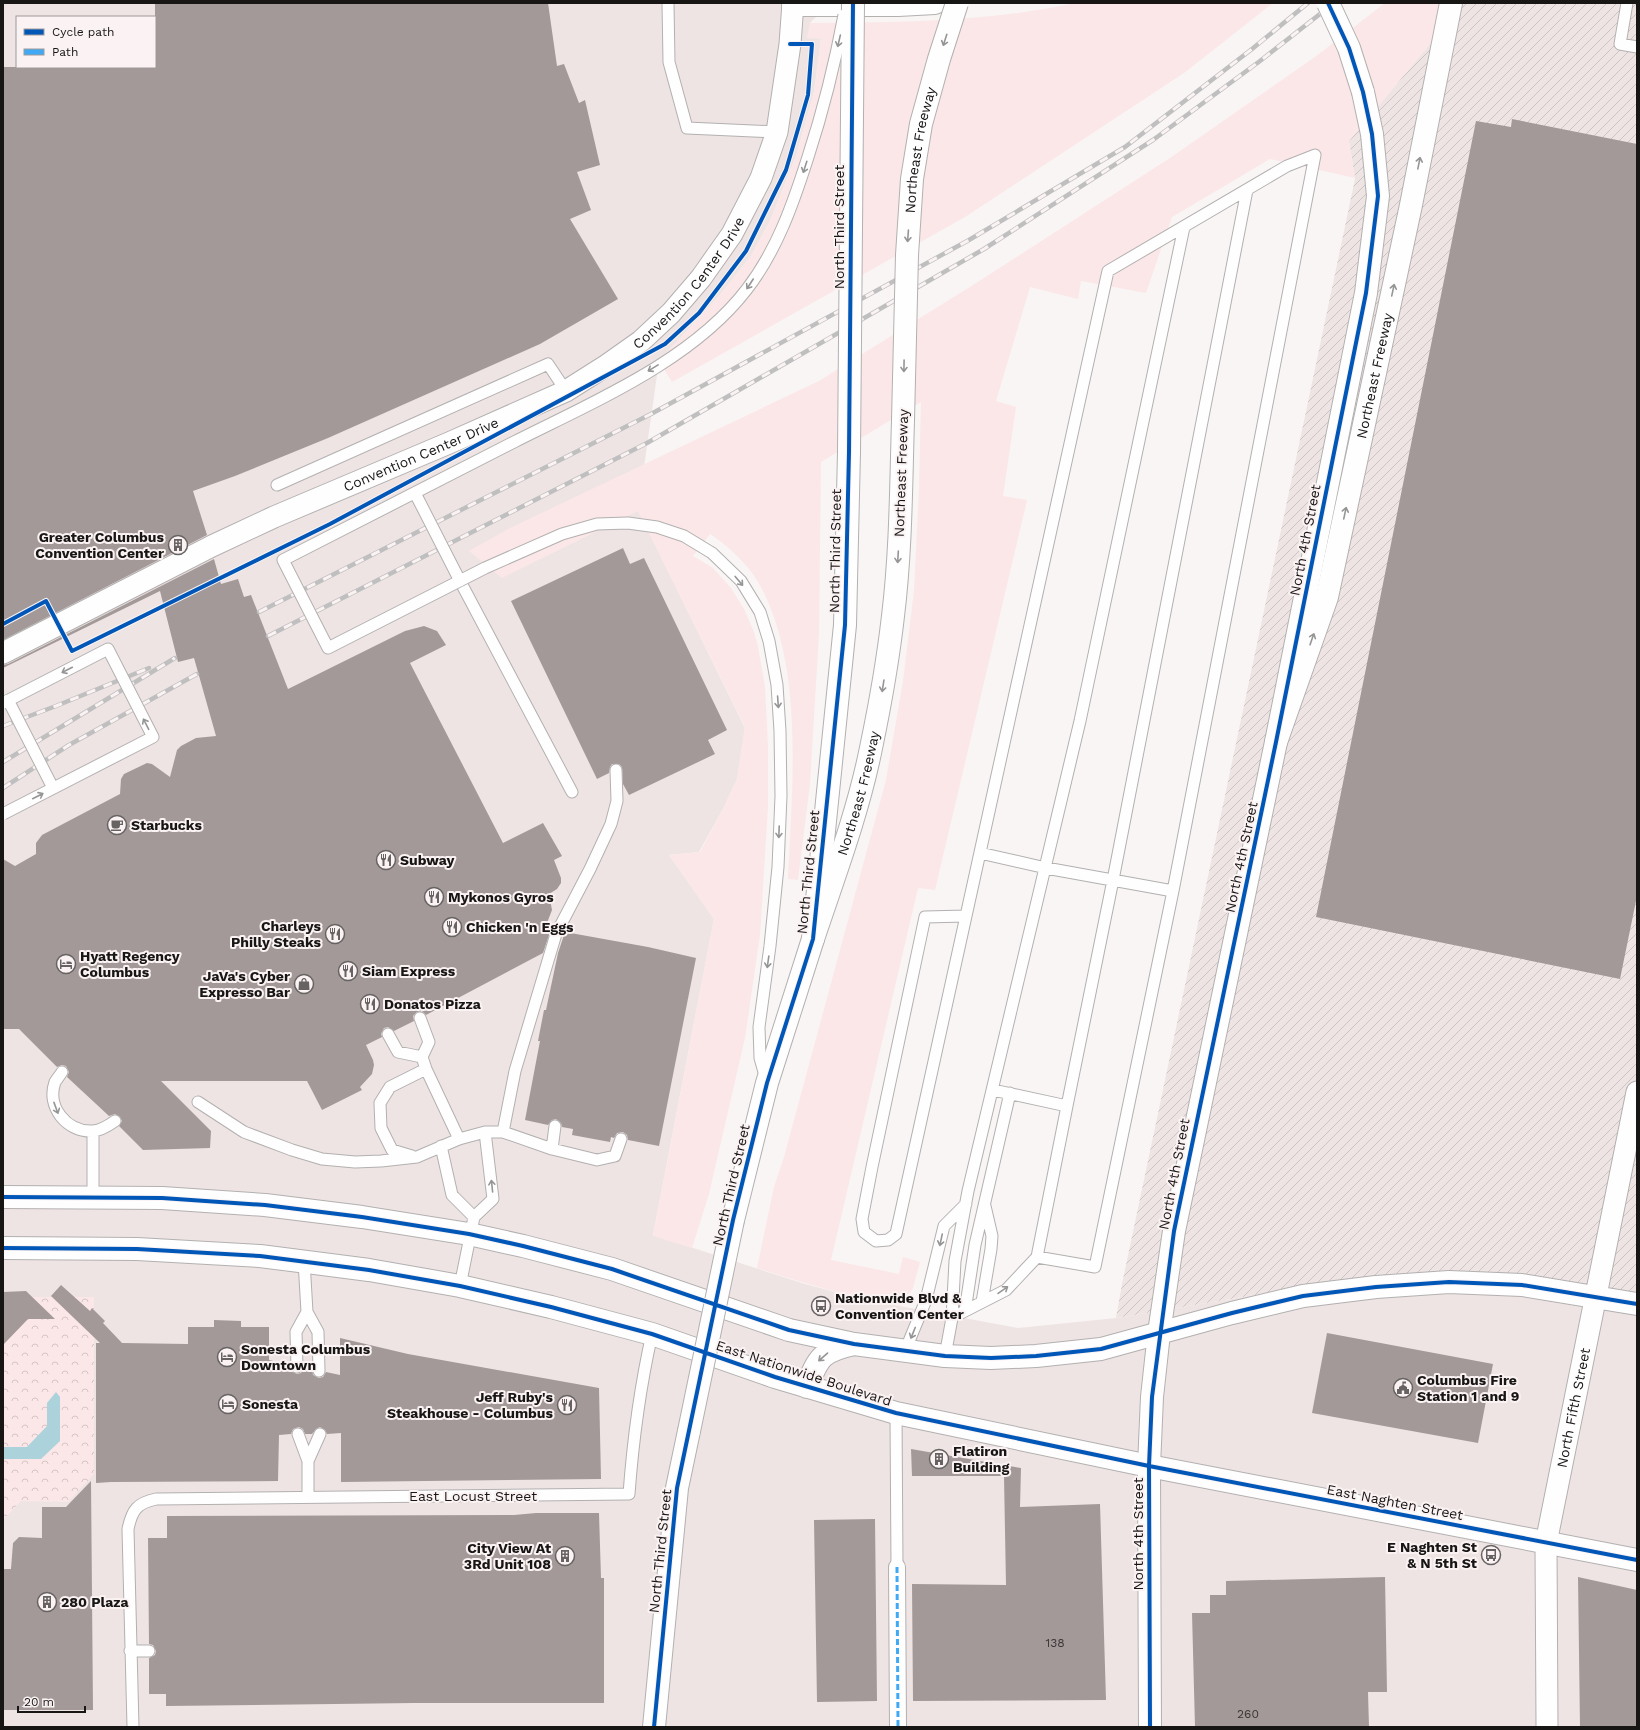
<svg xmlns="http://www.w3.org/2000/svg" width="1640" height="1730" font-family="'Work Sans',sans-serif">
  <defs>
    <pattern id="industrial-furrows" width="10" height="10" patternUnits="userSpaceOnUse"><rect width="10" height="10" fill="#efe4e4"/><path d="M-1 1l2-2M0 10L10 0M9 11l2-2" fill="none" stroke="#ccc3c3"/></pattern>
    <pattern id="park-crowns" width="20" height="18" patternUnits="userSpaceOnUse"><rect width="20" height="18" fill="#fbe7e7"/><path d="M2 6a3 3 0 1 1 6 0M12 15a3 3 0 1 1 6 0" fill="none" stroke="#d6c5c5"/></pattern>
  </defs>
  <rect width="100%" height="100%" fill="#f9f5f5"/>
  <path fill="#efe4e4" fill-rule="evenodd" d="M3,3h827l-20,20 11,16 -7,53 -18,64 -26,65 -19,35 -32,40 -60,65 -21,149 107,218 -8,51 -14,30 -24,43 -30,3 45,64 -61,316 152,49 57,15 156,29 98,-10 234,-39 287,22v426h-1634zM17,17h138v50h-138z"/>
  <path fill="url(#industrial-furrows)" d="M1464,3h173v1298l-287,-22 -234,39 6,-34 233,-1105 -6,-38z"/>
  <path fill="#fbe7e7" d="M1075,3h198l-89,70 -219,144 -293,165 -13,-21 60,-65 32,-40 19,-35 26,-65 18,-64 7,-53 -14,-1 3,-15c89,-1 178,-1 265,-20z
    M1385,3h79l-115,138 6,37 -85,-19 -98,58 -26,76 -65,-12 -3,18 -48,-12 -34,114 20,6 -13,89 24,4 -92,390 -17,-2 -87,372 68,14 4,-17 17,5 -7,26 -12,18c-49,-9 -96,-22 -144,-38l17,-81 10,-30 102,-377 17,-99 11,-90 5,-102 2,-87 -100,60 -2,171 -9,151 -12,96 -10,-1c4,-89 16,-206 -25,-288 -11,-23 -32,-43 -53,-57l-17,22 20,12 18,20 13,21 10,23 4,15 7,40 3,59v61l-8,128 -15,103 -36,156 -17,54 -39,-12 61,-317 -45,-64 31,-3 23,-43 14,-30 8,-52 -107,-216 -136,67 -33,-27 41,-23 309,-147 162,-101 189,-122 145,-101z"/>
  <path fill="url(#park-crowns)" d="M3,1297h91v177l-26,28 -47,-1 -18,19z"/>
  <path fill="#acd2dc" d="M56,1392l4,5v44l-19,18h-38v-12h24l20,-21v-23z"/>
  <path fill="#a39999" d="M155,3h393l9,63 7,-2 15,39 6,-3 15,65 -23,7 14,38 -21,9 48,80 -78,45 -212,94 -93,38 -42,15 14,44 -204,105 1,-573h151z
    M1512,119l125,25v752l-17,83 -304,-62 160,-796 35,6z
    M623,548l7,16 14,-6 83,172 -19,10 7,14 -86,41 -6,-11 -1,-17 -3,-3h-7l-2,3 -1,6 -12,6 -86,-178z
    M214,559l7,25 17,-5 6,18 7,-2 37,94 117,-58 19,-5 13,5 9,14 -36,18 93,180 40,-20 19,33 -8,4 7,18v5l-4,6 -8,5 3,16 -7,18 6,1 -8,24 -117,62 -4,-4 -5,1 -4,4 1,5 -20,10 -6,-4 -4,1 -3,6 1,3 -16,8 7,15 1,5 -2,9 -12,13 2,3 -40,20 -15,-29h-146l50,50 -1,17 -67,2 -24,-24 3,-5 -2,-4 -5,-3 -6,2 -42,-39 2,-5 -3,-6 -4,-1 -5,2 -38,-38h-16v-170l12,7 21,-12v-11l6,-8 78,-41 1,-15 3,-5 23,-11 5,1 18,13 7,-27 4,-4 15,-8 20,-2 -22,-78 -16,4 -18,-71 -157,77v-3l5,-1z
    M565,932l83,15 48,11 -37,188 -31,-6 -1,-5 -4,-3 -6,1 -3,5 -3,-1 -1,5 -38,-7 1,-6 -11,-2 -1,-4 -5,-4 -4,1 -4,5 -23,-5 15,-79h-2l6,-31h2l12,-57z
    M61,1285l29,26 2,-3 13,13 -2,2 19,20 66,1v-17h26v-7l27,1v6h28v33l21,5 1,6 6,3 4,-1 3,-5 8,1 1,6 6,3 4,-1 3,-5 14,3v-37l68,16 191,34 2,91 -260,3v-49l-14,1 -2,-4 -5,-3 -4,2 -4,5h-7l-2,-5 -4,-2 -6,2 -2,5 -12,1 -1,46 -167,1 -15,1v-140h4l-49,-47z
    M26,1291l29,28h-27l-25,26v-53z
    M1327,1333l166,31 -15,79 -166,-30z
    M911,1449l110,19 -1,39 80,-3 6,196 -193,1 -1,-117 94,1 -2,-109h-92z
    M91,1481l2,229h-90v-141h8l2,-26 6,-6 23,1v-31h24z
    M536,1513h63l2,65h3v125h-190l-248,3v-12h-17v-36l6,-3 1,-4 -3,-6 -4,-1 -1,-106h19v-22l347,-1z
    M875,1519l2,182 -60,1 -3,-182z
    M1385,1577l2,115h-19l1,35h-174l-3,-114h18v-18h16v-14z
    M1578,1577l59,13v137h-57z"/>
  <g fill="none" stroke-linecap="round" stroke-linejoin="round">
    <g stroke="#b3b0b0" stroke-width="13">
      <path id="service" d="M668,3l1,59 18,66 90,4
        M1627,3l-7,41 17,3
        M277,485l271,-121 18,27
        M712,553l29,28 19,31 9,29 8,44 3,46 1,65 -3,71 -8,79 -11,81 1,31 6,21
        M460,581l112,211
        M980,853l66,15 127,23 -78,376 -58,-10 30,-151 -74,-16
        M966,916l-41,1 -53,250 -10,52 2,13 12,9 12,-1 8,-6 212,-963 179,-105 28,-11 -142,736
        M420,1018l9,24 -7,15 4,12 33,70
        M388,1034l10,18 24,5
        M62,1072c-2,3 -5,7 -7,10 -9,25 12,50 37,49 8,0 16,-5 23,-10
        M198,1102l46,30 48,18 30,9 33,3 26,-1 36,-4 42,-18 26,-7h18l49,17 3,-23
        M1067,1106l46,-226 134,-690
        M503,1132l12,-61 41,-137 34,-65 21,-45 6,-23 -1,-31
        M441,1146l11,49 22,22
        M552,1149l45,11 18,-4 6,-17
        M412,1156l-20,-6 -11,-22 -1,-25 10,-16 36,-18
        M93,1197v-65
        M304,1261l3,51 11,20 1,39
        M460,1286l14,-69 19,-18 -8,-67
        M982,1302l9,-53 1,-13 -7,-30
        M965,1311l10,-66 35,-152
        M961,1313l45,-23 31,-33
        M905,1351l21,-51 18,-74 22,-22
        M945,1356l7,-38 3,-57 13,-70 112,-470 104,-494
        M297,1367l-1,-35 11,-20
        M896,1413l1,154
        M298,1434l10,27v36
        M308,1461l12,-27
        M130,1651h19
        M133,1727l-5,-198c4,-19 9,-26 28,-30l473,-5c4,-54 11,-107 23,-160"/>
    </g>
    <g stroke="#b3b0b0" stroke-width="18">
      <path id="pedestrian" d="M897,1567l1,160"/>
    </g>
    <g stroke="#b3b0b0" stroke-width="23">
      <g id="minor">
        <path id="s1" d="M3,653l209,-107 62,-29 175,-74 117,-52 41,-26 34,-24 30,-28 30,-35 31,-44 29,-56 16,-46 13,-88 3,-41"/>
        <path id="s2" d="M1547,1727l-1,-184 91,-451"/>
      </g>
    </g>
    <g stroke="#b3b0b0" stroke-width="24">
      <path id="secondary" d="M3,1197l159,1 103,7 97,12 107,17 54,12 89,23 177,61 65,14 91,12 46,2 45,-2 65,-7 131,-36 71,-17 73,-9 73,-5 73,3 115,19
        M3,1248l134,1 123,7 109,14 91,16 91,21 101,27 123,43 121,36 253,53 488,94
        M807,1387c11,-30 15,-36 47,-43"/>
    </g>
    <g stroke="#b3b0b0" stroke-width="24">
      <path id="primary" d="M733,1220l34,-137 46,-144 32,-314 4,-173
        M654,1727l23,-239 12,-57
        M1150,1727l-1,-261 3,-69 7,-64 15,-102 102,-489 90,-449 12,-97 -6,-62 -9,-42"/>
    </g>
    <g stroke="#b3b0b0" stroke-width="24">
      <g id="motorway">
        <path d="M793,5h105l37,-2"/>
        <path id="s3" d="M1276,742l51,-145 84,-392 40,-202"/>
        <path id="s4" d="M813,939c21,-63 45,-126 58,-191 9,-43 17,-88 22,-132 8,-65 8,-131 10,-196"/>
      </g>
    </g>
    <use href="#service" stroke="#fefefe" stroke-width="11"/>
    <use href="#pedestrian" stroke="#fefefe" stroke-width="16"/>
    <use href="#minor" stroke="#fefefe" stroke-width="21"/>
    <use href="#secondary" stroke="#fefefe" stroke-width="22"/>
    <use href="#primary" stroke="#fefefe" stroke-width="22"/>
    <use href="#motorway" stroke="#fefefe" stroke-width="22"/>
    <g stroke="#c0bfbf" stroke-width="4.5">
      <path id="rail" d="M259,612l392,-198 318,-174 156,-93 127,-98 56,-46
        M268,636l379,-193 337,-194 169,-109 107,-79 74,-58
        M3,726l53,-20 93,-38
        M3,762l172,-104
        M3,788l66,-43 128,-71"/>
    </g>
    <use href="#rail" stroke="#fbf3f3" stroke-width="3" stroke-dasharray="9" stroke-linecap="butt"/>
    <g stroke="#b3b0b0" stroke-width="13" stroke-linecap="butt">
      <path id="service-bridge" d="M415,493l45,88
        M712,553l-28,-17 -27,-9 -29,-4 -31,1 -35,10 -77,34 -157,80 -45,-88c77,-39 154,-78 231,-118 79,-40 178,-81 233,-153 30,-39 46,-85 61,-132 15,-46 27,-94 36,-142
        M8,700l45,88
        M3,703l105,-54 45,88 -150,77"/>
    </g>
    <g stroke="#b3b0b0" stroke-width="24" stroke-linecap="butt">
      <path id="primary-bridge" d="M1328,3l21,45 14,44
        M849,452l4,-449
        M689,1431l44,-211"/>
    </g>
    <g stroke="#b3b0b0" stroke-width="24" stroke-linecap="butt">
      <g id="motorway-bridge">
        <path id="s5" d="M903,420l4,-165 5,-76 9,-55 18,-65 18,-56"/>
      </g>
    </g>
    <use href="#service-bridge" stroke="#fefefe" stroke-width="11"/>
    <use href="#primary-bridge" stroke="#fefefe" stroke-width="22"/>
    <use href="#motorway-bridge" stroke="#fefefe" stroke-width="22"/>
    <path stroke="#3fa9f5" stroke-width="3" stroke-dasharray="6 3" stroke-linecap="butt" d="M897,1567l1,160"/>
    <g stroke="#fbf3f3" stroke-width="6">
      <path id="cycleway" d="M3,624l43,-23 26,50 258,-127 335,-180 34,-31 47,-62 40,-81 22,-75 4,-51h-22
        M3,1197l159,1 103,7 97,12 107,17 54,12 89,23 177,61 65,14 91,12 46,2 45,-2 65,-7 131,-36 71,-17 73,-9 73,-5 73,3 115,19
        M3,1248l134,1 123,7 109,14 91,16 91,21 101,27 123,43 121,36 253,53 488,94
        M654,1727l23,-239 56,-268 34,-137 46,-144 32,-314 4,-173 4,-449
        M1150,1727l-1,-261 3,-69 22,-166 102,-489 90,-449 12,-97 -6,-62 -9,-42 -14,-44 -21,-45"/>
    </g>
    <use href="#cycleway" stroke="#0057b8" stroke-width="4"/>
  </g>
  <defs><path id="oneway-shaft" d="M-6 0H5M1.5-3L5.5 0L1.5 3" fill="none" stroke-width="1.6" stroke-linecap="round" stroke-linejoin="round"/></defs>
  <g stroke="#969595">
    <use href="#oneway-shaft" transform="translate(945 40) rotate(108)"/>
    <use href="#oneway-shaft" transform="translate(839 41) rotate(103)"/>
    <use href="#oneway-shaft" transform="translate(1419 163) rotate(-79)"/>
    <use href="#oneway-shaft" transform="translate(805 167) rotate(108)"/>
    <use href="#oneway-shaft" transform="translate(908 236) rotate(94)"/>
    <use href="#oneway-shaft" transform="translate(750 284) rotate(123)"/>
    <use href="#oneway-shaft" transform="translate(1393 290) rotate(-78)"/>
    <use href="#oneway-shaft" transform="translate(904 366) rotate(91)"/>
    <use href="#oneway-shaft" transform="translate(653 368) rotate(149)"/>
    <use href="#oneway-shaft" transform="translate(1345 513) rotate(-78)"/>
    <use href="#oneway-shaft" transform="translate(898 557) rotate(93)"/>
    <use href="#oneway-shaft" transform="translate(739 581) rotate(50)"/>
    <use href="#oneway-shaft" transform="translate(1312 639) rotate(-71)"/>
    <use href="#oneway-shaft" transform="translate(67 670) rotate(153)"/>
    <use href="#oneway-shaft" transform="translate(883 686) rotate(99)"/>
    <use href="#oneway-shaft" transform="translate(778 702) rotate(86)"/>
    <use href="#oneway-shaft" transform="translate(146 724) rotate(-117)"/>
    <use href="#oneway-shaft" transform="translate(38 796) rotate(-27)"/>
    <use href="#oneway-shaft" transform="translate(779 832) rotate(92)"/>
    <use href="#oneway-shaft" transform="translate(768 962) rotate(98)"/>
    <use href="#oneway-shaft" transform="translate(56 1108) rotate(70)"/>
    <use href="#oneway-shaft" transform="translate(492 1186) rotate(-96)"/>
    <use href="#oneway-shaft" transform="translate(941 1240) rotate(102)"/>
    <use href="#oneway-shaft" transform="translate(1003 1290) rotate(-35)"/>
    <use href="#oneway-shaft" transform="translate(913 1333) rotate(112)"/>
    <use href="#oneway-shaft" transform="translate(823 1357) rotate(139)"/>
  </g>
  <defs>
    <g id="building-ring" transform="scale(1)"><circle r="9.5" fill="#fbf3f3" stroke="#676363" stroke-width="1.5"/><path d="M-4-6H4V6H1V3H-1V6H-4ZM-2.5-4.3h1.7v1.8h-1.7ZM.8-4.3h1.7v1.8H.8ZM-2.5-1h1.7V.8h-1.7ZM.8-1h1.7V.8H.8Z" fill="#676363"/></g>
    <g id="cafe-ring" transform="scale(1)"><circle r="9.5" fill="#fbf3f3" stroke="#676363" stroke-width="1.5"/><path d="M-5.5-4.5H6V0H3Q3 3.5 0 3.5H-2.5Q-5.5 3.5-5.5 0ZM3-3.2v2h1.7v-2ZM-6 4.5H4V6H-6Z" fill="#676363"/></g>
    <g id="restaurant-ring" transform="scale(1)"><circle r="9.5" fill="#fbf3f3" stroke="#676363" stroke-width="1.5"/><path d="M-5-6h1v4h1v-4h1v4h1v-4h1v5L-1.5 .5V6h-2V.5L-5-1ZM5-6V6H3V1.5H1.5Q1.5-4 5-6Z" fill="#676363"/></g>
    <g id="hotel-ring" transform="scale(1)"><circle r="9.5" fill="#fbf3f3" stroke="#676363" stroke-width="1.5"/><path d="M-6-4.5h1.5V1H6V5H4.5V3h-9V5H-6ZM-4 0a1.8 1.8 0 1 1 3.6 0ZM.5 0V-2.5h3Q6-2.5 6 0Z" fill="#676363"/></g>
    <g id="shop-ring" transform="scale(1)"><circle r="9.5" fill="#fbf3f3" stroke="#676363" stroke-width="1.5"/><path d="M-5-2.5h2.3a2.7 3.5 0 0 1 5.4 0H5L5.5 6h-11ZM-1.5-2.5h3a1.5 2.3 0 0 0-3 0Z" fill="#676363"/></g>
    <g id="bus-ring" transform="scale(1)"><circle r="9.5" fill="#fbf3f3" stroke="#676363" stroke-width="1.5"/><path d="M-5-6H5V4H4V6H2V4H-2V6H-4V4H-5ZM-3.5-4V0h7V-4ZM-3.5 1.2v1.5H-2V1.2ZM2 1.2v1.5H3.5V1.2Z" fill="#676363"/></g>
    <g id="civic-ring" transform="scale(1)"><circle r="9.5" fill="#fbf3f3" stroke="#676363" stroke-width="1.5"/><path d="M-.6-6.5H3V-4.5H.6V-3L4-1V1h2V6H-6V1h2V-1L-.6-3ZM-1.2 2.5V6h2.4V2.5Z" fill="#676363"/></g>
  </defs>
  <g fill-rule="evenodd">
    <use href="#building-ring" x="178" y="545"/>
    <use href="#cafe-ring" x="117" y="825"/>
    <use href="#restaurant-ring" x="386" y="860"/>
    <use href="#restaurant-ring" x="434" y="897"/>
    <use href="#restaurant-ring" x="452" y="927"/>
    <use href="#restaurant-ring" x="335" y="934"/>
    <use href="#hotel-ring" x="66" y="964"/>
    <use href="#restaurant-ring" x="348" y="971"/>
    <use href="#shop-ring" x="304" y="984"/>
    <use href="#restaurant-ring" x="370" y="1004"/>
    <use href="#bus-ring" x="821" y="1306"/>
    <use href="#hotel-ring" x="227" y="1357"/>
    <use href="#civic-ring" x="1403" y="1388"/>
    <use href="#hotel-ring" x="228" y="1404"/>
    <use href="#restaurant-ring" x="567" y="1405"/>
    <use href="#building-ring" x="939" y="1459"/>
    <use href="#bus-ring" x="1491" y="1555"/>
    <use href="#building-ring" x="565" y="1556"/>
    <use href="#building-ring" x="47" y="1602"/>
  </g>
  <g text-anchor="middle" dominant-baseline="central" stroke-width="4" stroke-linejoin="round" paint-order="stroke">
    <g font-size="12" fill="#3b3636">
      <text x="1055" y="1643">138</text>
      <text x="1248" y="1714">260</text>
    </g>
    <g font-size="14" fill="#181515" stroke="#fbf3f3">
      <text stroke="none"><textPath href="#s5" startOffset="271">Northeast Freeway</textPath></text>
      <text transform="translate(839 227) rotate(-90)">North Third Street</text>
      <text stroke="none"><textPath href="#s1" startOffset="787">Convention Center Drive</textPath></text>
      <text stroke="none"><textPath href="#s3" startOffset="380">Northeast Freeway</textPath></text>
      <text stroke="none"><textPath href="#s1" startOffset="463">Convention Center Drive</textPath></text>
      <text transform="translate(901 473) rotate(-88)">Northeast Freeway</text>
      <text transform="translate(1305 540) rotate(-79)">North 4th Street</text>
      <text transform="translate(835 551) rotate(-89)">North Third Street</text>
      <text stroke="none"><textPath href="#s4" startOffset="153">Northeast Freeway</textPath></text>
      <text transform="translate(1241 857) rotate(-78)">North 4th Street</text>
      <text transform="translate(808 872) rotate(-84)">North Third Street</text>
      <text transform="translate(1174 1174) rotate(-79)">North 4th Street</text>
      <text transform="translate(731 1185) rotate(-77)">North Third Street</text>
      <text transform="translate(804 1373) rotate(18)">East Nationwide Boulevard</text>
      <text stroke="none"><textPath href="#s2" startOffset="322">North Fifth Street</textPath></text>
      <text x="473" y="1496">East Locust Street</text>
      <text transform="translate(1395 1502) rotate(11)">East Naghten Street</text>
      <text transform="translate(1138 1534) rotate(-90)">North 4th Street</text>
      <text transform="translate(660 1551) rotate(-84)">North Third Street</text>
    </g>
    <g font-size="14" font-weight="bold" fill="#181515" stroke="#fbf3f3" text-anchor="start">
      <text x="164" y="537" text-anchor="end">Greater Columbus<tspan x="164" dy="16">Convention Center</tspan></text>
      <text x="131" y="825">Starbucks</text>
      <text x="400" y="860">Subway</text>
      <text x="448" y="897">Mykonos Gyros</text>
      <text x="321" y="926" text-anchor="end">Charleys<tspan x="321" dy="16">Philly Steaks</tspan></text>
      <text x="466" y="927">Chicken 'n Eggs</text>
      <text x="80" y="956">Hyatt Regency<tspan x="80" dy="16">Columbus</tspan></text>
      <text x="362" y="971">Siam Express</text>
      <text x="290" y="976" text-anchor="end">JaVa's Cyber<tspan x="290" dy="16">Expresso Bar</tspan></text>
      <text x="384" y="1004">Donatos Pizza</text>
      <text x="835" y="1298">Nationwide Blvd &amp;<tspan x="835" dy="16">Convention Center</tspan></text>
      <text x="241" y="1349">Sonesta Columbus<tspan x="241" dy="16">Downtown</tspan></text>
      <text x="1417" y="1380">Columbus Fire<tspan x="1417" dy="16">Station 1 and 9</tspan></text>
      <text x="553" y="1397" text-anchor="end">Jeff Ruby's<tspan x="553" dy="16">Steakhouse - Columbus</tspan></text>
      <text x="242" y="1404">Sonesta</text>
      <text x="953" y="1451">Flatiron<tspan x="953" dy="16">Building</tspan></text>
      <text x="1477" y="1547" text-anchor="end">E Naghten St<tspan x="1477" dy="16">&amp; N 5th St</tspan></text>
      <text x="551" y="1548" text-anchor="end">City View At<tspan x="551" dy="16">3Rd Unit 108</tspan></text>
      <text x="61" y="1602">280 Plaza</text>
    </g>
  </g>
  <rect width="1640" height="1730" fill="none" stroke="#181515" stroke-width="8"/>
  <rect x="16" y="16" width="140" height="52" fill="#fbf3f3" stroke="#a09a9a"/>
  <rect x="24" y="29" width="20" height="6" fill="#0057b8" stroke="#a09a9a"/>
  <text x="52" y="36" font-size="12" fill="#181515">Cycle path</text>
  <rect x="24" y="49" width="20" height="6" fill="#3fa9f5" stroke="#a09a9a"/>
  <text x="52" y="56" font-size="12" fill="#181515">Path</text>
  <path d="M18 1706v6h67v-6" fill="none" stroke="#181515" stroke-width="2"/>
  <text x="24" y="1706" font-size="12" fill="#181515" stroke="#fbf3f3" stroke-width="3" paint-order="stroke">20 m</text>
</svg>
